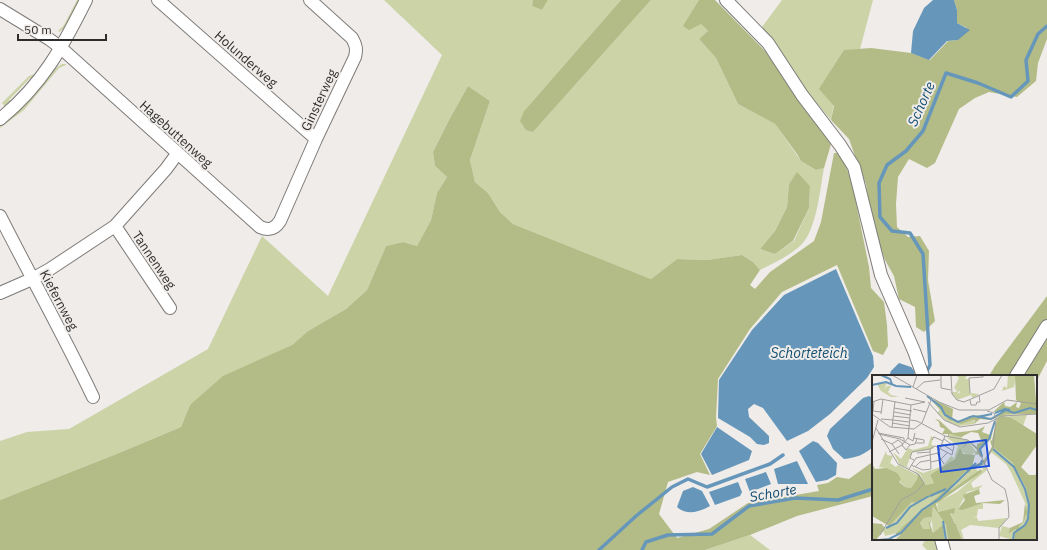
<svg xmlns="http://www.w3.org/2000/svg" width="1047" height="550" font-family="'IBM Plex Sans',sans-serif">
  <rect width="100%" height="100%" fill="#efece9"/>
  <path fill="#cbd3a7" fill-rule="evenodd" d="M77,0h3l-14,27 -7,5 -1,-1 6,-6z
    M384,0h149l-1,6 10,4 6,-10h73l-97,111 9,21 118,-132h48l2,24 7,7 -9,8 17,19 22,46 37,20 26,37 15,9 8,-2c-4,21 -7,60 -22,76 -11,11 -28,19 -42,26l-7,-8 -11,-7 -35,5 -30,-1 -26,20 -138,-55 -13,-12 -12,-19 -13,-11 -5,-22 20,-59 -22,-15 -19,34 -16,32 2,14 12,11 -10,16 -6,27 -14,26 -14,-4 -17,4 -19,44 -21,19 -38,22 -16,14 -28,13 -74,47 -9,22 -62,26 -119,47v-59l27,-9 42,-3 139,-80 54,-113 66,60 114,-241zM797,173l13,13 -1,22 -15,33 -19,13 -15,-5 15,-18 12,-24 2,-23z
    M782,0h91l-13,49 -17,2 -12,69 -23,-27 -46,-66z
    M62,64h4v1l-7,3 -35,42 -24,18v-2c11,-10 23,-18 33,-29 9,-10 17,-27 29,-33z
    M35,74l-1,5 -4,-1 -21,22 3,2 -6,6 -4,-5 27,-27z
    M750,535l20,15h-65z
    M926,539h15l3,11h-17l-5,-5z"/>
  <path fill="#b3bc86" d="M533,0h15l-6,10 -10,-4z
    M621,0h30l-118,132 -7,-2 -6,-9 4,-10z
    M699,0h16l50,51 66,93 -7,24 -8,2 -15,-9 -4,-7 -22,-30 -37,-20 -22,-46 -17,-19 9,-8 -7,-7 -12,6 -6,-4z
    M954,0h93v39l-9,24 -2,18 -19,16 -28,-5 -14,6 -16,11 -24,54 -8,5 -18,-9 -11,18 -2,27 1,23 11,10 12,-1 9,15 -1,29 7,41 -11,11 -8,-5 -1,-20 -16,-8 -5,-23 -9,-16 -13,-37 -6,-39 -9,-23 -8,-22 -18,-19 3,-14 -15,-17 25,-39 27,-2 40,5 19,7 18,-19 10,-1 9,-12 -10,-5v-13z
    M468,86l22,15 -20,59 5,22 13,11 12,19 13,12 138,55 26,-20 30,1 35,-5 11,7 7,8 -10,15 5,4 15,-17 44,-31 7,-19 13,-69h7l11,30 17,84 2,21 13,14 3,23 1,21 -5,9 -10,-4 -36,-86 -55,27 -32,37 -32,50 -2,39 1,8 -17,28 10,21 -13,-3 -29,10 -9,32 18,24 32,-9 39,-26 71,-12 -2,-6 11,-2 9,-6 12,2 22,-16 2,-4v37l-76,20 -47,19 -45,15h-705v-50l119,-47 62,-26 9,-22 33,-29 69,-31 16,-14 38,-22 21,-19 19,-44 17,-4 14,4 14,-26 6,-27 10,-16 -12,-11 -2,-14 16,-32z
    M797,172l13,14 -1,22 -16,33 -18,13 -15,-5 15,-18 12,-24 2,-23z
    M1047,296v65l-11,21v-6h-47l6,-10z"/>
  <path fill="#6697ba" d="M933,0h21l3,10v13l13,7 -12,10 -11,1 -18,19 -18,-7 2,-22 11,-23z
    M836,269l37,87 1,11 -7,11 -37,36 -22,17 -21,10 -24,-33 -9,-4 -6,5 1,8 20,19v7l-5,2 -7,-1 -7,-7 -32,-19 1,-38 33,-50 32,-35z
    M899,363l12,4 4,5 -1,4h-25l2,-5z
    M869,396l4,2v49c-9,8 -18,11 -29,12l-11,-10 -6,-13 3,-7 33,-31z
    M717,427l35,24 -3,9 -37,15 -11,-21z
    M813,441l5,2 19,20 -1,12 -9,5 -11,2 -17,-31z
    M797,461l11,23h-30l-4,-15z
    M766,472l5,12 -21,8 -5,-13z
    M738,482l4,10 -2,4 -25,9 -6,-13z
    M693,487l9,4 8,15c-11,6 -23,10 -33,1l6,-16z"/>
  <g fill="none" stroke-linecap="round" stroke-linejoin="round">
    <path stroke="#6697ba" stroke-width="3.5" d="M926,373l4,-8 -7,-111 -13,-21 -18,-2 -12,-14 -1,-34 8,-18 19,-14 17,-20 23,-58 32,10 33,14 17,-16 -2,-21 12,-26 9,-8
      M599,550l37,-34 36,-29 16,-8 19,8 63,-23 13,-9
      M642,550l4,-8 22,-7 44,-1 37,-28 46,-8 43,2 35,-11"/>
    <g stroke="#7e7b79" stroke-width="14">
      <path id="minor" d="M158,0l158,139
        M726,0l42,43 34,52 38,50 14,22 27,108 33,76 9,25
        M0,9l49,30 12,9 199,179c9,4 15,2 20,-6l36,-82 39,-82c2,-8 1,-12 -3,-19l-42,-38
        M0,119c42,-34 62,-71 86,-119
        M0,216c31,61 64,120 93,181
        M115,226l55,82
        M0,293l32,-14 18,-10 65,-43 51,-57 11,-15
        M1016,376l31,-50
        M941,539l3,11"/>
    </g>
    <use href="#minor" stroke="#fff" stroke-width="12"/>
  </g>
  <g text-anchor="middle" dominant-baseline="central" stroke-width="4" stroke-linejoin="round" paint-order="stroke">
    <g font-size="13" fill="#2e2d2c" stroke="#efece9">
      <text transform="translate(246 59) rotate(41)">Holunderweg</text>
      <text transform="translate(319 100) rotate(-65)">Ginsterweg</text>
      <text transform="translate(176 134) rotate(42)">Hagebuttenweg</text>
      <text transform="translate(154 260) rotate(56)">Tannenweg</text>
      <text transform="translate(59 300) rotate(62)">Kiefernweg</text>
    </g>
    <g font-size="14" font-style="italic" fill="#134e71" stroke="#efece9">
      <text transform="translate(921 104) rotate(-66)">Schorte</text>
      <text x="809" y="353">Schorteteich</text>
      <text transform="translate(773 493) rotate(-10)">Schorte</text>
    </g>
  </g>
  <g transform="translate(872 375)">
    <rect width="165" height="165" fill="#efece9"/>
    <path d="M84,0h11l-2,4h4l1,14 9,1 -6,4 -2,-3 -14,5 -6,-8h6l-2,-3 4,2 -2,3 4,-2 -7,-4 5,-10zM136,0l8,1 -2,11 -12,4 2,-5 3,2zM11,7l10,4 -7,-2 -1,5 2,-3h4l-3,6 3,3 8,2h-8l-10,-6 -4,-7zM69,34l11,12 8,2 14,-3v4l-16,2 -12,-5 -9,-8zM135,39l25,1h-5l-4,11 -14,-10h-8zM78,59l13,2 -2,2 7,3 -6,8 7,-7 7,10 -7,4 -9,-5 -2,4 -10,10 -18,10 4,8 -8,2 -6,-11 -10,-7 13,6 20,-7 8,-10 3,2 4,-12 -12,-9 3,1zM59,61l3,1 -3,7 3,2 -1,3 -21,3 -5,14 2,2 -9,-3 -7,-13 8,7 7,-11 5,2 15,-4zM122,73l17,12 15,28 3,26 -3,10 -6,4 -1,-2 5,-4 2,-6v-11l-15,-33 -5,-8 -15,-12zM14,76l1,4 6,1 -3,7 6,4 2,-2 21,11 -8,12 -6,-1 -19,-19 -7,-1zM112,90l3,5 -16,13 2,5 10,-3 -4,4 -12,3 -9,17 25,-6v6h-5l-1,7 -4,2 4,-1 1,4 30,-3 -9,10 -29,-3 -9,5 3,10h-2l-6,-15 2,-1h-3l-5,-12 4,2 -2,-5 -15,3 9,13 2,15h-3l-1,-13 -11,6 -1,-13 -2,3 -2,-2 2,8 -7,1 -3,-7 4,-5 8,-1 1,-12 4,6 1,-9 19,-10 25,-21zM103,92l3,5 -28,19 3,-7 13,-13zM70,116l1,2 -3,3 -17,13 -22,23 -16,4 -2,-6 29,-28 4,1zM130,151l8,2 -2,6 8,-5 2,1 -4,10 -15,-4z" fill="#cbd3a7"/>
    <path d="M143,0h19l3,39h-30l-17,6 -10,-1 -6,5 1,-4h-2l-12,4 -12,-4 -16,-18 2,-2 18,9 -1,11 8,2 9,-6 17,-1 -1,3 3,1 9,-3 6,-6 -10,2 11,-10 1,4 5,1 7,-5 -1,5 3,1 2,-5 -5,-3zM130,41l8,1 27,17v11l-16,22 8,8h6l2,-2v67h-23l2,-11 -8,5 2,-6 13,-6 2,-19 2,9 -3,10 -5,4 1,2 6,-4 2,-22 -2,-14 -14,-26 -18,-14 -11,17 -11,3 -3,5 -3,-2 -13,13 -3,7 31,-22 1,3 -46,32 2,8 17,-4 -1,6 -4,-1 5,11h3l-2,1 6,15h-14l-2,-15 -13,-19 -1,11 -8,1 -4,5 3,6h7l-2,-8 2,2 3,-3 -3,4 3,9 10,-8 2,15h-54l5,-1 6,-6 -7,4 1,-4 9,-6 -6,3 44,-38 -28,11 -3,-1 -23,24 -17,-10v-52l3,5 11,-1 11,5 4,6 -2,3 6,5 6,1 6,-9 1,-4 -5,-4 6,3 7,11 8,-2 -4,-8 25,-16 5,-11 3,6 12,1 1,-5 1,3v-3l-8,-8 -7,7 5,-9 10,7v-3l5,-2 -4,-9 -7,-1 -10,5 -11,-3 -2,3v-3h-6l3,-5 -5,-2 -1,-5 -4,-3 4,1 14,13 25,-3 7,-4 -3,6 8,3 3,-6 -2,10 -11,10 3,7 -3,-1 1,3 -3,-4 -3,1 -3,12 12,-7 8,-13 -2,-6 2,-1 5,-21zM107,114l1,5 -6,2 2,7 29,-3 -5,4 -17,-1 -21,7 -4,-1 7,-9 -2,-5zM0,148l10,1 3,5 -9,11h-4z" fill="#b3bc86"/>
    <path fill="none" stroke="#6697ba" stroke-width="2" d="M9,0l9,4 2,5M0,10l14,-3 10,4 15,1M55,21l14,11 4,8 13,7 15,-6 18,3 15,-9 8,3 16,-5 7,2M123,38l10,-4 5,1M105,42l15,-3M121,74l21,18 11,22 4,16 -1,14 -3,6 -11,8 -1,7M110,82l-2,-8 9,-10 6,-18M95,96l9,-8M58,121l16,-7M71,146l3,19M14,153l11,-5 13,-16 19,-11M7,165l10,-1 12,-6 21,-23 17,-11 32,-31 10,-4 1,-4"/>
    <path fill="none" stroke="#a2a09d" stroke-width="1" d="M20,0l47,27 20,8h30l18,-10 30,4M69,0v13l10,2M79,0l1,19 5,6 7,2 30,-13 8,-14M41,12l4,-12M44,14l8,-7 16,-2M98,18l-1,-15 14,-1v-2M33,23l20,4 -14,3M98,25l1,5h5l1,-3h3l-1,-7M2,26l-1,10 8,1M0,27l9,-3 30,6M56,27l16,18 16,7 28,-4 14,-7 35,-2M22,33l18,3M41,34l13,3M115,36l7,2 2,6M22,37l17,3M0,39l18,13 24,2 8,-6 10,-25M9,39l2,-15M21,41l17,2M9,44l12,1M21,45l16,2M38,45l7,1 28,15 23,4 10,9 14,31 13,9 3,13 1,15 -10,11v12M20,48l18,3M20,52l3,-26M4,53l22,36 20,10 6,9 -8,9 -15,8 -21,35M6,58l26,5v3M7,59l21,5 10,6 5,-1 2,-5M36,63l5,3 2,-8M42,63l10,2v3h-8M9,64l11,5 7,10M60,65l2,-3 9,4M0,67l6,-22M20,69l6,-4 5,4M70,69l11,7M30,70l4,5 4,-5M58,74l5,-3 17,9 2,-9 -10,-7M17,77l13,-7 6,-7 3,-33M45,78l13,-1M65,78l7,11M42,85l-4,-2 2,-6 18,-3M59,87l9,-2 7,-7M39,90l12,5 8,-1 -1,-20M112,90l9,-19 3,-27M43,92l5,-5 11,-2M37,94l7,-11 22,-5 7,-17"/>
    <path fill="#1d4ed8" fill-opacity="0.15" stroke="#1d4ed8" stroke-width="2" d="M114,65l3,26 -48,6 -3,-26z"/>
    <rect width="165" height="165" fill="none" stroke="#2e2d2c" stroke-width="2"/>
  </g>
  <path d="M18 34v6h88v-6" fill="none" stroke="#2e2d2c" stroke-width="2"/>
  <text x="24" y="34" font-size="12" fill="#2e2d2c" stroke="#efece9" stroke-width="3" paint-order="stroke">50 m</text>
</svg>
